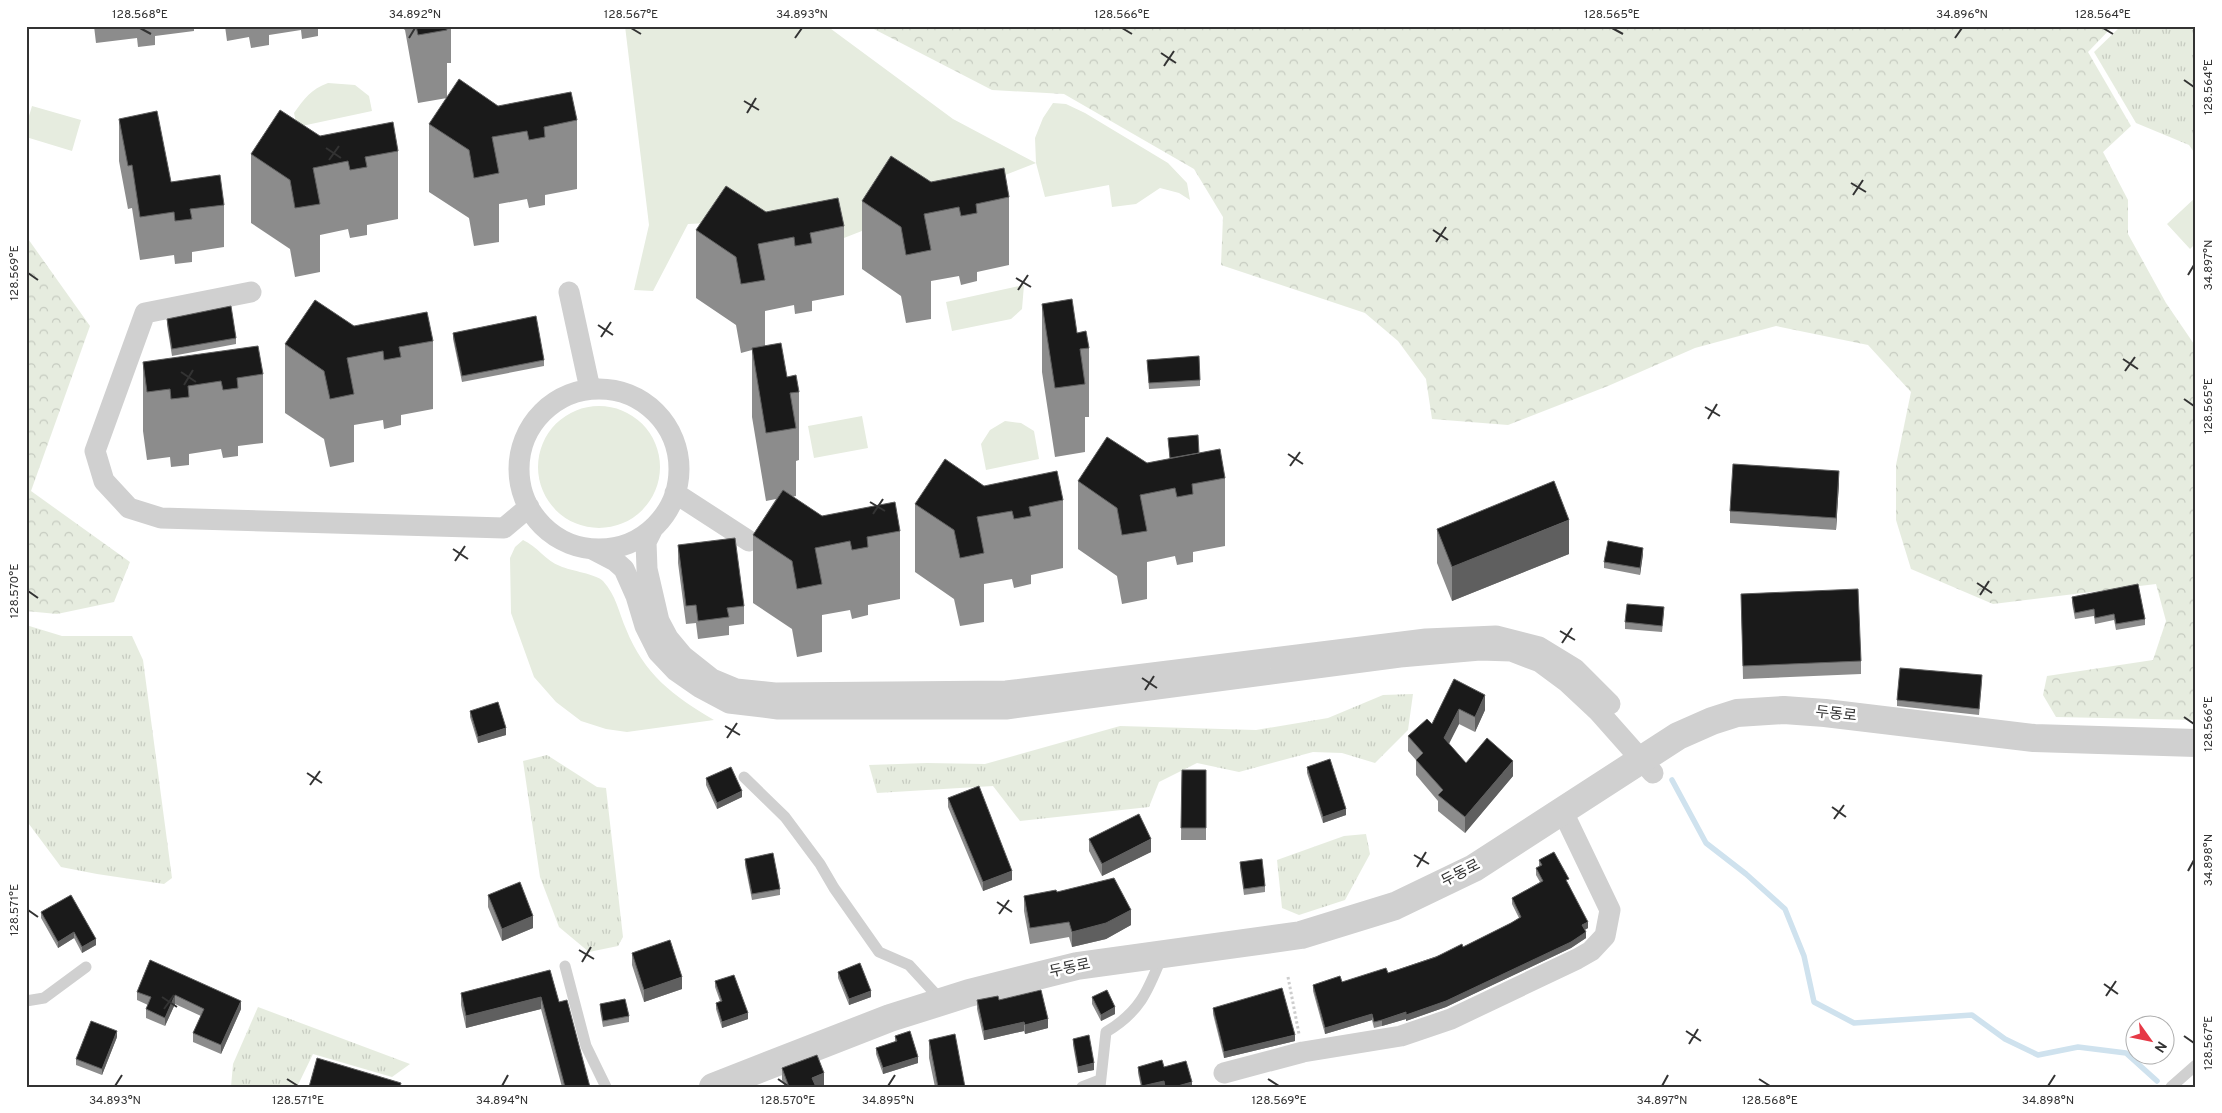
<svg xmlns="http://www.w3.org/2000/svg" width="2222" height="1113" font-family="Overpass,'Noto Sans KR',sans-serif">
  <defs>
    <pattern id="grass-tufts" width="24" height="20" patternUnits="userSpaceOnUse" patternTransform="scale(1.25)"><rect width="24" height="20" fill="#e6ecdf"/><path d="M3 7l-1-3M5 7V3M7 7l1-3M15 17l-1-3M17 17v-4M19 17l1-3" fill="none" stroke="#c6cbc0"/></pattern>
    <pattern id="forest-crowns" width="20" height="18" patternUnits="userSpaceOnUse" patternTransform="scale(1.25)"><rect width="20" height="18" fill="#e6ecdf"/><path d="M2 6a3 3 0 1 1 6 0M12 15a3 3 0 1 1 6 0" fill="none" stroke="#c6cbc0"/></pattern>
  </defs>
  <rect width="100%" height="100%" fill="#fff"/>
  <path fill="url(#grass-tufts)" d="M2121,26h75v129l-7,-10 -53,-22 -42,-71z
    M26,625l36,11h70l11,24 29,218 -8,6 -67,-10 -36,-7 -35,-47z
    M1413,694l-5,36 -33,33 -33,-10 -29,-1 -74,20 -42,-9 -38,19 -10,25 -129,14 -27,-35 -116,7 -8,-28 58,-2 58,1 135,-38 136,4 72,-12 55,-23z
    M547,755l50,32 9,1 17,149 -5,9 -29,6 -30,-25 -19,-50 -17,-116z
    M1366,834l4,20 -25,46 -46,15 -17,-7 -5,-48 67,-24z
    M258,1007l152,57 -18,13 -79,-23 -16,33h-66l2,-23z"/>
  <path fill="url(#forest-crowns)" d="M868,26h1245l-25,26 43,74 -28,26 25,48v34l38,69 30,44v373l-140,-3 -13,-22 4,-19 106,-16 13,-39 -10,-37 -163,20 -82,-35 -15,-49v-55l15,-73 -43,-47 -92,-19 -81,22 -87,38 -100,39 -76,-6 -6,-40 -28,-38 -33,-28 -144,-48 2,-48 -29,-48 -130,-75 -72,-4z
    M26,236l64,90 -59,165 99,71 -16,40 -57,12 -31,-3z"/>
  <path fill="#e6ecdf" d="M625,26h202l126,93 83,44 -1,-25 8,-20 10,-15 13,1 19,9 83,50 19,20 3,17 -11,-7 -19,-5 -24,16 -24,3 -3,-22 -64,12 -9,-34 -210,82 -94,-23 -44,2 -35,67 -19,-1 15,-65z
    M328,83l27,2 14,11 3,15 -75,16 -3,-14c10,-14 17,-24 34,-30z
    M32,106l49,14 -9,31 -46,-14v-11z
    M2196,197v46l-6,6 -23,-25z
    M1024,285l-2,24 -11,10 -59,12 -6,-29z
    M538 467a61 61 0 1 1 122 0a61 61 0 1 1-122 0Z
    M862,416l6,32 -54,10 -6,-32z
    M1005,421l16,2 13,8 5,28 -53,11 -5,-26 9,-14z
    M523,540c14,6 23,21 37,26 11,5 36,8 43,15 13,14 16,32 23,48 18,45 47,67 88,91l-87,12 -21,-3 -25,-8 -25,-19 -22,-25 -23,-64 -1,-55 5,-11z"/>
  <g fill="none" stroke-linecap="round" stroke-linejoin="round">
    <path stroke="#cfe2ee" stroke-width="5.5" d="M1672,780l34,63 40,31 39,35 19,47 10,46 40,21 118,-8 33,24 33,16 40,-8 48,6 31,28"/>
    <path stroke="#cdcdcd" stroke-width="3" stroke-dasharray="2.5 2.5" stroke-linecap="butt" d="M1288,977l11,57"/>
    <path stroke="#d0d0d0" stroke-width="11" d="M744,777l41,40 35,47 14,24 45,64 30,13 33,36
      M565,966l21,80 20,41
      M26,1001l18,-3 42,-31
      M1082,1087l18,-7
      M1100,1087l6,-55c34,-20 42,-41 56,-76
      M2171,1087l25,-22"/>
    <path stroke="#d0d0d0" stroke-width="21" d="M251,292l-106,21 -50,138 9,30 25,27 32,10 343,10 25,-21
      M569,292l21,97
      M519 469a80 80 0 1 1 160 0a80 80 0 1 1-160 0Z
      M675,493l74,48
      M653,528l-7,14 1,27 12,52 9,17 15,18 29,23 24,10 39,4 231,-2 420,-52 70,-3 43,11 36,22 35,35
      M592,549l23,12 9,8 12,27 9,30 13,26 18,19 23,16 30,16 49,6h228l394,-52 80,-7 31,1 29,11 27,20 31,29 55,62
      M1224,1073l79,-21 98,-16 50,-17 126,-60 14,-8 14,-15 5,-26 -47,-98"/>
    <path stroke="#d0d0d0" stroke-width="28" d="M713,1087l177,-69 79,-25 108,-27 224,-31 94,-29 79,-38 204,-132 34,-15 25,-8 47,-3 41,3 209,25 162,5"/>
  </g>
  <path fill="#8c8c8c" d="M94,26h100v5l-39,5v9l-17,2 -1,-9 -41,5z
    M225,26h96l-3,1v9l-16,3 -1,-9 -32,5v10l-18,3 -2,-11 -22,4z
    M400,26h51v37h-4v35l-29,5 -13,-73z
    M498,106l79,14v69l-32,6v10l-16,3 -2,-9 -28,5v38l-25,4 -5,-28 -40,-26v-68z
    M119,119l52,63 53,23v42l-32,5v10l-17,2 -1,-9 -34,5 -8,-52 -4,1 -9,-48z
    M320,136l78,15v68l-31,6v10l-17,3 -2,-9 -28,6v37l-25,5 -5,-28 -39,-26v-69z
    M931,182l78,15v68l-32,7v9l-16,4 -2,-9 -28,5v38l-25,4 -5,-27 -39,-27v-68z
    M766,212l78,14v69l-32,6v10l-17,3 -1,-9 -29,6v35l22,31 12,15v68l-3,1v35l-4,1 30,19 78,15v68l-32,6v10l-16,4 -2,-9 -28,5v37l-25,5 -5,-28 -39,-26v-68l23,-36 -10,2 -14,-84v-67l-11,3 -5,-28 -40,-27v-68z
    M1042,304l35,29 12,15v69h-4v35l-30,5 -13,-85z
    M167,319l69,19v6l-64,12 -5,-31z
    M354,326l79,15v68l-32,6v10l-17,4 -1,-9 -29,5v37l-24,5 -6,-28 -39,-26v-69z
    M453,333l91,27v6l-82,16 -9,-43z
    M1147,360l53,20v6l-51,3z
    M143,362l120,12v69l-25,3v10l-15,2 -2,-9 -32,5v11l-18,2 -1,-10 -23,3 -4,-29z
    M1168,438l31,15 26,25v68l-32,6v10l-16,3 -2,-9 -28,6v37l-25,5 -5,-28 -39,-27v-68l69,-18 23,-4z
    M1839,483l-3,47 -106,-7v-12z
    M984,486l79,14v68l-32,7v9l-17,4 -2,-9 -28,5v38l-24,4 -6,-27 -39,-27v-68z
    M1437,529l132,25 -117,47 -15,-38z
    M678,545l66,61v18l-15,2v9l-31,4 -2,-16 -10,1 -8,-61z
    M1643,554l-3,21 -36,-7v-6z
    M1741,594l120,67v13l-118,5z
    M2072,597l73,22v6l-29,5 -2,-10 -19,4 -1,-8 -19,3 -3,-16z
    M1664,613l-2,19 -37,-3v-7z
    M1454,679l31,31 -10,22 -16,-8 -10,20 17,19 47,13 -48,57 -27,-22v-10l-22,-26v-15l-8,-9v-15l24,-12z
    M1982,681l-3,34 -82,-9v-6z
    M470,711l36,24 -28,8 -8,-26z
    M1307,767l39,48 -23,8 -16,-50z
    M1182,770h24v70h-25z
    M706,778l36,19 -25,12 -11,-24z
    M948,798l64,82 -29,11 -35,-84z
    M1089,839l62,13 -49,24 -13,-25z
    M745,859l35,30v6l-28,5 -7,-35z
    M1539,860l30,25 19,43 -3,2 1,8 -15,10 -125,59 -40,14v-2l-24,7 -8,2 -2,-8 -47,14 -12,-43v-6l29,-3 46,-9 75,-26 48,-24 8,-5 -7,-14v-6l28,-16 -4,-7v-7l3,-1z
    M1240,862l25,24v6l-21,3 -4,-27z
    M1057,892l74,33 -25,14 -34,8 -3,-10 -39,7 -6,-33v-15z
    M488,895l45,33 -31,13 -14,-34z
    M41,912l55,33 -14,8 -8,-15 -16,10 -17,-30z
    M632,953l50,36 -38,13 -12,-37z
    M150,960l91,49 -20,45 -28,-12v-9l8,-17 -26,-12 -10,22 -19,-8v-9l2,-4 -11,-5v-8z
    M550,970l9,32 31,85h-28l-21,-78 -75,19 -5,-23v-12z
    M838,972l33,25 -22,8 -11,-27z
    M715,981l33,38 -26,9 -6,-19v-6l4,-2 -5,-14z
    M1092,997l23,17 -14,7 -9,-17z
    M977,1000h22l49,28 -23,6 -1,-3 -40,9 -7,-31z
    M600,1004l29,12v6l-26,5 -3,-17z
    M1213,1008l82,33 -71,17 -11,-44z
    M895,1036l23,27 -35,11 -7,-20v-6l19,-6z
    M117,1037l-15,38 -26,-10v-6z
    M1073,1039l21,31 -16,3 -5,-28z
    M929,1040l36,47h-30l-6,-29z
    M1138,1067h26l28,20h-51l-3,-14z
    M782,1068l42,18 -3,1h-36l-3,-7z"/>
  <path fill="#5f5f5f" d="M1839,471v12l-3,47v-12z
    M1569,520v34l-117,47v-34z
    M1643,548v6l-3,21v-7z
    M1485,695v15l-10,22v-15z
    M1459,709v15l-15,29v-15z
    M506,728v7l-28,8v-6z
    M1513,761v15l-48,57v-16z
    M742,791v6l-25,12v-6z
    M1346,809v6l-23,8v-6z
    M1151,839v13l-49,24v-12z
    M1012,871v9l-29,11v-9z
    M1131,910v15l-25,14 -34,8v-15z
    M533,916v12l-31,13v-12z
    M1588,922v6l-6,3v-6z
    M74,932v6l-16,10v-6z
    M1586,932v6l-15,10 -125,59 -40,14v-6z
    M96,939v6l-14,8v-6z
    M682,977v12l-38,13v-12z
    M871,991v6l-22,8v-6z
    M175,995v9l-10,22v-8z
    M541,997v12l-75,19v-12z
    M241,1001v8l-20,45v-9z
    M1115,1007v7l-14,7v-6z
    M1406,1012v7l-24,7v-6z
    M748,1013v6l-26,9v-6z
    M1372,1014v6l-47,14v-6z
    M1048,1019v9l-23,6v-9z
    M1024,1022v9l-40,9v-9z
    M117,1031v6l-15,38v-6z
    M1295,1035v6l-71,17v-6z
    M918,1057v6l-35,11v-6z
    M1094,1063v7l-16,3v-6z
    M824,1073v13l-3,1h-9v-9z
    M1164,1081v6h-22v-1z
    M1192,1082v5h-18z"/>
  <path fill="#1a1a1a" stroke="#5f5f5f" d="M416,26h30l1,4 -29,5z
    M459,79l39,27 73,-14 6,28 -33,7 1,10 -16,3 -2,-9 -35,6 7,36 -25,5 -5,-28 -40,-26z
    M280,110l40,26 73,-14 5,29 -33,6 2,10 -17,3 -2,-9 -35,7 7,36 -25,4 -5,-28 -39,-26z
    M157,111l14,71 49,-7 4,30 -34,4 2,10 -17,2 -1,-9 -34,5 -8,-52 -4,1 -9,-47z
    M891,156l40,26 73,-14 5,29 -33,7 1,9 -16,3 -2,-9 -35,7 7,36 -25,5 -5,-28 -39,-26z
    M726,186l40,26 72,-14 6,28 -34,7 2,10 -17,3 -1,-9 -36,7 7,36 -24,4 -5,-27 -40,-27z
    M1072,299l5,34 9,-2 3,17 -9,1 5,35 -30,4 -13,-84z
    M315,300l39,26 73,-14 6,29 -34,6 2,10 -17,3 -1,-9 -36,7 7,36 -24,5 -6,-28 -39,-27z
    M231,306l5,32 -64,11 -5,-30z
    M536,316l8,44 -82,16 -9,-43z
    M781,343l6,34 9,-2 3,17 -9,1 6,35 -30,5 -14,-85z
    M258,346l5,28 -26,4 1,10 -15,2 -2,-9 -33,5 1,11 -18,2 -1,-10 -23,3 -4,-30z
    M1199,356l1,24 -51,3 -2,-23z
    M1198,435l1,18 -29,5 -2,-20z
    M1107,437l40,26 73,-14 5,29 -33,6 1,10 -16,3 -2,-9 -35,7 7,36 -25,4 -5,-27 -39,-27z
    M945,459l39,27 73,-15 6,29 -34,7 2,9 -17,3 -2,-8 -35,6 7,36 -24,5 -6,-28 -39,-26z
    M1733,464l106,7 -3,47 -106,-7z
    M1554,481l15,39 -117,47 -15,-38z
    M783,490l39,26 73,-14 5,29 -33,6 1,10 -16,3 -2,-9 -35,7 7,36 -25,5 -5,-28 -39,-26z
    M735,538l9,68 -17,2 2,9 -31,4 -2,-16 -10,1 -8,-61z
    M1608,541l35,7 -3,20 -36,-6z
    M2138,584l7,35 -29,5 -2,-10 -19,4 -1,-9 -19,4 -3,-16z
    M1858,589l3,72 -118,5 -2,-72z
    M1627,604l37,3 -2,19 -37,-4z
    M1900,668l82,7 -3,34 -82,-9z
    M1454,679l31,16 -10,22 -16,-8 -15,29 22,25 21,-25 26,23 -48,56 -27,-22 5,-5 -27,-30 7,-7 -15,-17 19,-17 5,5z
    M498,702l8,26 -28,9 -8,-26z
    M1330,759l16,50 -23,8 -16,-50z
    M731,767l11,24 -25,12 -11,-25z
    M1182,770h24v58h-25z
    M979,786l33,85 -29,11 -35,-84z
    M1139,814l12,25 -49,25 -13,-25z
    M1554,852l15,27 -3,1 22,42 -6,3 4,7 -15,10 -125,59 -40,14v-3l-24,8 -8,2 -2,-8 -47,14 -12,-43 27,-9 2,6 44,-14 2,5 48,-16 26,-13 1,3 48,-24 10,-6 -9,-19 31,-17 -7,-13 6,-3 -3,-5z
    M773,853l7,36 -28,5 -7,-35z
    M1262,859l3,27 -21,3 -4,-27z
    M1114,878l17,32 -25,13 -34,9 -3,-10 -39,6 -6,-32 32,-6 1,2z
    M520,882l13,34 -31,13 -14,-34z
    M71,895l25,44 -14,8 -8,-15 -16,10 -17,-30z
    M670,940l12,37 -38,13 -12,-37z
    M150,960l91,41 -20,44 -28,-12 11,-24 -29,-14 -10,23 -19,-9 5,-12 -14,-5z
    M860,963l11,28 -22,8 -11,-27z
    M550,970l9,32 8,-2 23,87h-25l-24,-90 -75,19 -5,-23z
    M734,975l14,38 -26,9 -6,-19 6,-2 -7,-20z
    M1282,988l13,47 -71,17 -11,-44z
    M1041,990l7,29 -23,6 -1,-3 -40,9 -7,-31 21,-4 1,4z
    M1107,990l8,17 -14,8 -9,-18z
    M625,999l4,17 -26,5 -3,-17z
    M91,1021l26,10 -15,38 -26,-10z
    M910,1031l8,26 -35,11 -7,-20 21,-7 -2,-5z
    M955,1034l10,53h-27l-9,-47z
    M1089,1035l5,28 -16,4 -5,-28z
    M817,1055l7,18 -12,5 4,9h-27l-7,-19z
    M317,1058l84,25 -1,4h-91z
    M1162,1060l2,7 22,-6 6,21 -18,5h-9l-1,-6 -22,5 -4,-19z"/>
  <path fill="none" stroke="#333" stroke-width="2" d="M140,28l11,6M631,28l10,6M1122,28l10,6M1612,28l11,6M2103,28l10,6M409,38l6,-10M795,38l7,-10M1955,38l7,-10M1161,53l15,10M1164,66l10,-15M2184,80l10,7M744,101l15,9M747,113l9,-15M326,148l15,10M329,160l10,-14M1851,183l15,9M1853,195l10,-15M1433,230l15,10M1436,242l10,-15M28,273l10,7M2188,275l6,-10M1016,278l15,9M1018,290l10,-15M598,325l15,10M601,337l10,-15M2123,359l15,10M2125,371l10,-14M181,372l15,10M184,385l9,-15M2184,399l10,7M1705,407l15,9M1708,419l9,-15M1288,454l15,10M1290,466l10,-14M870,502l15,9M873,514l10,-15M453,549l15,10M455,561l10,-15M1977,583l15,10M28,591l10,7M1980,595l9,-14M1560,631l15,9M1562,643l10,-15M1142,678l15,10M1145,690l9,-14M2184,717l10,7M725,726l15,9M727,738l10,-15M307,773l15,10M310,785l10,-14M1832,807l14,10M1834,819l10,-14M1414,855l15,9M1417,867l9,-15M2188,871l6,-11M997,902l15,10M28,910l10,7M999,914l10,-14M579,950l15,9M582,962l9,-15M2104,984l14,10M2106,996l10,-15M162,997l15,10M164,1009l10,-14M1686,1031l15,10M2184,1036l10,7M1689,1044l9,-15M287,1079l11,7M778,1079l10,7M1268,1079l11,7M1759,1079l11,7M115,1086l7,-11M502,1086l6,-11M888,1086l7,-11M1662,1086l6,-11M2048,1086l7,-11"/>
  <g text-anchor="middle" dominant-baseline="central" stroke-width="5" stroke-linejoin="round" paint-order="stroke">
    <g font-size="15" fill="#333" stroke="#fff">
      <text transform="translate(1836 715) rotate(6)">두동로</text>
      <text transform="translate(1461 874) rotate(-27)">두동로</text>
      <text transform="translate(1070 969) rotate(-12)">두동로</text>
    </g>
  </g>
  <rect width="2222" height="1113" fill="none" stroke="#ffffff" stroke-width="55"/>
  <g transform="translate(2150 1040) rotate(123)"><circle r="24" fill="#ffffff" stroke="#adadad"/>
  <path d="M0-4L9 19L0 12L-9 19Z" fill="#e63946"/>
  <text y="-8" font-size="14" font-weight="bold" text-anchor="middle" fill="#333333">N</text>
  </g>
  <rect x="28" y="28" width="2166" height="1058" fill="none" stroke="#333" stroke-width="2"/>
  <g font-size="12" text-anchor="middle" fill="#333">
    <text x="140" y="18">128.568°E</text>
    <text x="415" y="18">34.892°N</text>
    <text x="631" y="18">128.567°E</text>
    <text x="802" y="18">34.893°N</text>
    <text x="1122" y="18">128.566°E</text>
    <text x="1612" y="18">128.565°E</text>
    <text x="1962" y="18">34.896°N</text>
    <text x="2103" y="18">128.564°E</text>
    <text transform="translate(2208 87) rotate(-90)" y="4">128.564°E</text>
    <text transform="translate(2208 265) rotate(-90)" y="4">34.897°N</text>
    <text transform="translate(14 273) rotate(-90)" y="4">128.569°E</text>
    <text transform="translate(2208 406) rotate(-90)" y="4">128.565°E</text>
    <text transform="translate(14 591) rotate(-90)" y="4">128.570°E</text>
    <text transform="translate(2208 724) rotate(-90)" y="4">128.566°E</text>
    <text transform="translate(2208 860) rotate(-90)" y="4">34.898°N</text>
    <text transform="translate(14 910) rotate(-90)" y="4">128.571°E</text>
    <text transform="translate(2208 1043) rotate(-90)" y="4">128.567°E</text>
    <text x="115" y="1104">34.893°N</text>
    <text x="298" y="1104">128.571°E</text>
    <text x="502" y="1104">34.894°N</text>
    <text x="788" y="1104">128.570°E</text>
    <text x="888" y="1104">34.895°N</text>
    <text x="1279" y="1104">128.569°E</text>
    <text x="1662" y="1104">34.897°N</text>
    <text x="1770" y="1104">128.568°E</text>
    <text x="2048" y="1104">34.898°N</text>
  </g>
</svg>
